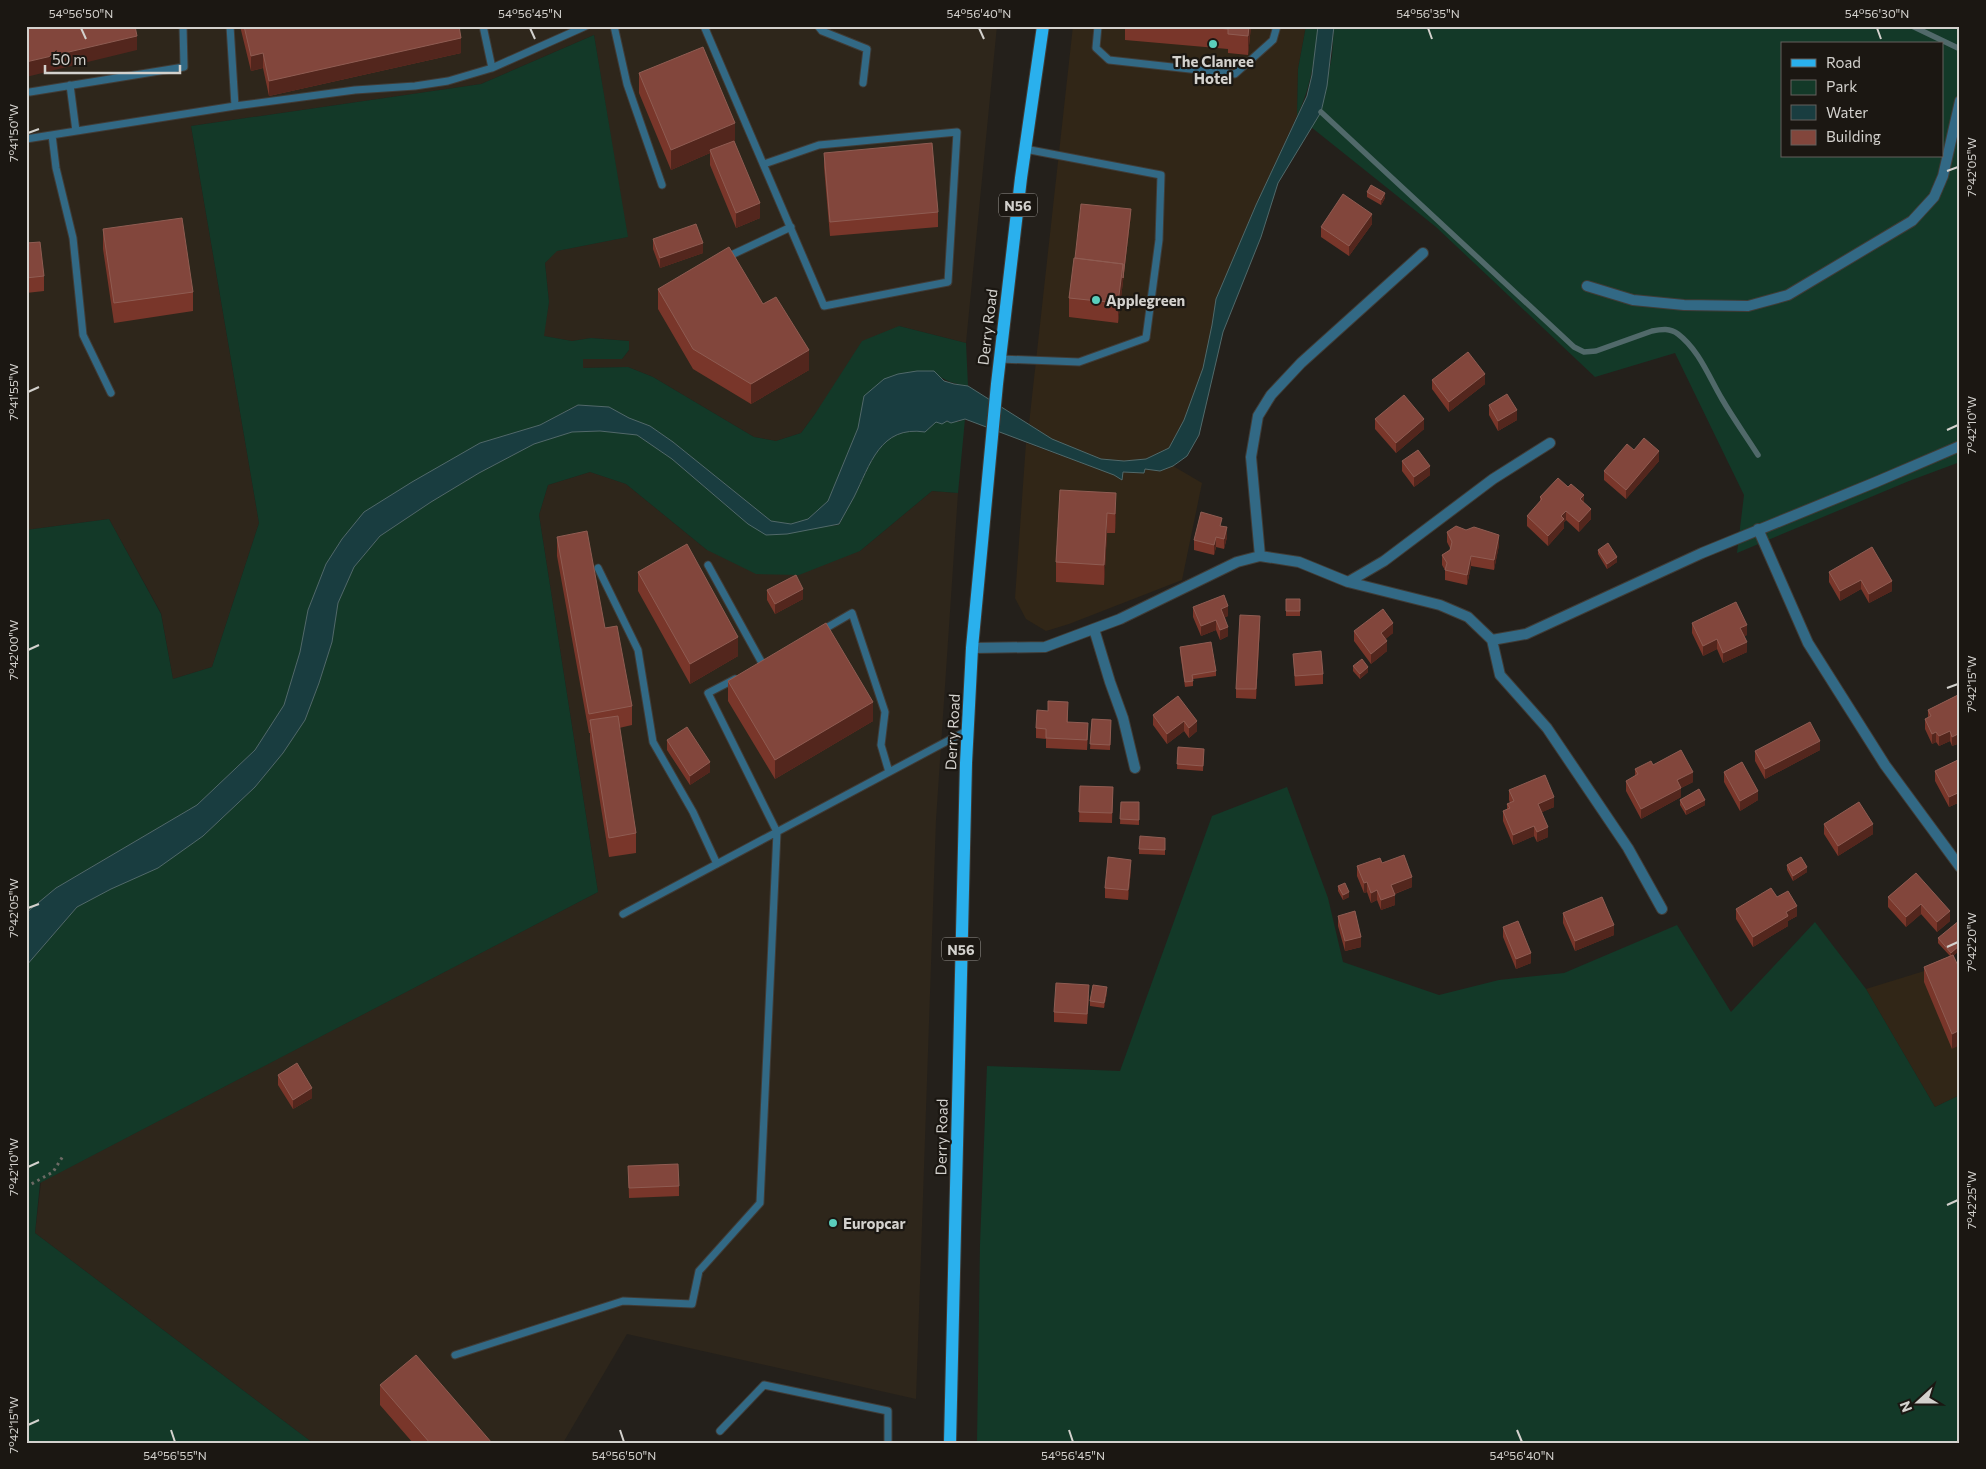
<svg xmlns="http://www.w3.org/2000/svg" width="1986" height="1469" font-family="Commissioner,sans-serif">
  <rect width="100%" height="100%" fill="#24201b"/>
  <path fill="#312617" d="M1073,26h233l-8,43 -1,47 -41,89 -40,94 -4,26 -9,43 -19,52 -15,28 -23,11 -22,2 -23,-2 -50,-20 -22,-15z
    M1026,443l89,32 7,5 1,-8 20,1 2,-4 15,2 13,-5 29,17 -20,97 -113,44 -23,7 -20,-12 -11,-21z
    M1960,960v135l-25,12 -69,-118z"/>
  <path fill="#2e261b" d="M26,26h971l-31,317 -67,-17 -84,88 -14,19 -25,8 -22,-4 -101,-60 -25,-10 -46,1 1,-9h39l7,-9v-9l-38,-3 -19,3 -29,-5 6,-34 -4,-39 11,-12 71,-14 -33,-202 -113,49 -290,42 68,397 -47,144 -39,12 -12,-66 -52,-94 -83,11z
    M590,472l36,12 81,66 153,1 72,-60 26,2 -22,327 -20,579 -289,-65 -64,109h-250l-278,-210 6,-51 557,-290 -59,-377 9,-30z"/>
  <path fill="#133928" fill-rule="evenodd" d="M1306,26h12c-4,34 -6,59 -21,90l1,-47z
    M1334,26h626v436l-51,19 -172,72 7,-58 -69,-142 -80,24 -159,-150 -125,-100 10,-15 11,-56zM1782,44h160v112h-160z
    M594,35l34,202 -71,14 -12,12 4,39 -5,34 28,5 19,-3 38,3v9l-7,9h-39v9l45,-1 25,10 101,60 22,4 25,-8 14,-19 47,-73 37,-15 67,17 2,43c-14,-2 -23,-5 -35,-14l-69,24 -6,32 -30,73 -20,18 -17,5 -20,-3 -98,-79 -23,-16 -21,-8 -20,-11 -32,-2 -37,20 -60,18 -116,69 -22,27 -16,25 -18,46 -8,42 -16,53 -29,45 -58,55 -141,83 -30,25v-383l83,-11 52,95 12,65 39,-12 47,-144 -68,-397 290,-42z
    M965,419l-7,74 -26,-2 -72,60 -61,24 -43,-1 -49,-24 -81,-66 -36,-12 -42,13 -9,30 59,377 -558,291 -5,50 278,210h-287v-477l51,-59 126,-71 52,-49 28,-34 22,-33 14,-37 13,-41 6,-39 16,-36 26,-31 51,-34 48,-29 55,-29 38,-12 28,-1 37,4 35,24 76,65 70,3 21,-2c5,-10 10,-19 15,-28 16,-32 26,-72 71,-65l11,-10h22z
    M1287,787l41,111 15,64 96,33 60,-15 65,-7 113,-48 54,87 84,-90 51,67 69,118 25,-12v348h-983l3,-199 7,-178 133,5 92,-255z"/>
  <path fill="#193d40" stroke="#51696a" d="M1318,26h16l-7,60 -6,26 -43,71 -17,54 -38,95 -24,103 -12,21 -14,10 -13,5 -15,-2 -1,4 -21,-1 -1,8 -8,-5 -149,-56 -14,4 -4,-2 -5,3 -6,-2 -11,10c-45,-7 -55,33 -71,65 -5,9 -10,18 -15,27l-52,10 -21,1 -18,-11 -76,-65 -35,-24 -37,-4 -28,1 -38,12 -55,29 -48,29 -51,34 -26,31 -16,36 -6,39 -13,41 -14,37 -22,33 -28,34 -52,49 -45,32 -47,21 -34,18 -51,59v-53l30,-25 141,-83 58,-55 29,-45 16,-53 8,-42 18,-46 16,-25 22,-27 48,-30 68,-39 60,-18 38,-20 31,2 20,11 21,8 23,16 98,79 20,3 17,-5 20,-18 30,-73 6,-32 20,-17 14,-5 19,-3h17l10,10 10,3 14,2 84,53 49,20 23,2 22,-2 23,-11 15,-28 19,-52 9,-43 4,-26 40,-94 51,-109 5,-21z"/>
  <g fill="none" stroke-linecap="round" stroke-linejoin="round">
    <path stroke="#51696a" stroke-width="5.5" d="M1912,26l48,23
      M1321,112l253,235 10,5 12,-1 56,-20c10,-2 18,-3 26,3 21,16 31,43 44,65 11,19 24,37 36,56"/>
    <g stroke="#403c37" stroke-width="9">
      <path id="lane" d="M230,26l5,80
        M483,26l9,42
        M614,26l13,58 35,101
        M704,26l120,280 124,-24 9,-150 -138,13 -55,19
        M818,26l4,5 45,18 -4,34
        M1098,26l-2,22 13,12 126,14 38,-34 4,-14
        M70,85l6,46
        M30,92l154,-25 -1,-41
        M52,135l4,33 17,70 10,97 28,58
        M26,139l209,-33 120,-16 60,-4 33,-5 44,-13 94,-42
        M725,258l66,-31
        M1000,359l79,3 67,-24 13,-98 2,-65 -136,-26
        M708,565l54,98
        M598,568l40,82 15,92 40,70 24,52
        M821,631l31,-18 33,99 -4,33 8,27
        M623,914l345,-184
        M455,1355l168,-54 69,3 7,-33 61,-68 17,-371 -69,-139 27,-14
        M720,1431l44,-46 124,26v32"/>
    </g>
    <g stroke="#403c37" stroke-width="12">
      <path id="street" d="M1587,286l46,14 51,5 64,1 40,-11 124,-74 22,-24 9,-21 17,-75
        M1758,529l50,114 77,122 75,102
        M1260,556l-9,-99 7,-41 13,-21 30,-32 122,-110
        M1348,582l36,-21 109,-82 57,-36
        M1094,629l16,53 13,36 12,50
        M1492,640l8,35 47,53 81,120 34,61
        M972,648l73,-1 75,-28 117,-57 23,-6 39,6 49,20 92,23 28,12 24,23 34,-6 176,-81 174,-71 84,-36"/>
    </g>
    <g stroke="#403c37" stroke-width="14">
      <path id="primary" d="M950,1443l16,-680 6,-115 25,-264 24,-206 22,-152"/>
    </g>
    <path stroke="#6d6a65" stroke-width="3" stroke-dasharray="2.5 4" stroke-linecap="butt" d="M26,1187l27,-15 10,-16"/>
    <use href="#lane" stroke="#326985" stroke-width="7"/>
    <use href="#street" stroke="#326985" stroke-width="10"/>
    <use href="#primary" stroke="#2ab0ed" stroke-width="12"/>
  </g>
  <path fill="#79362a" d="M240,26h219l2,27 -192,43 -6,-28 -12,3z
    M1125,26h126l-3,29 -20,-2v-4l-103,-9z
    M639,73l96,70 25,75 -24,10 -26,-63v-12l-39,17 -32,-77z
    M824,153l114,59v15l-108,9 -6,-69z
    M1367,192l18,6 -4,7 -14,-8z
    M1131,214l-13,109 -49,-6v-19l6,-40z
    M1372,224l-23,32 -28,-19v-10z
    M103,229l90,63v19l-79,12 -11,-74z
    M653,239l50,14 -43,15 -7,-19z
    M26,243l18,33v15l-18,2z
    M658,289l105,15 46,66 -58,34 -58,-35 -35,-60z
    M1432,380l53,4 -36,28 -17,-23z
    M1489,405l28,15 -19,11 -9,-16z
    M1375,419l49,10 -28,24 -21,-24z
    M1634,450l25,11 -33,38 -22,-19v-9z
    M1402,461l28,14 -16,12 -12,-16z
    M1568,487l16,16 7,16 -12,13 -13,-12 -2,2v6l-16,18 -21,-20v-10l13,-14v-5z
    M1060,490l56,22 -1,21h-8l-3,52 -48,-3v-20z
    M1222,526l5,11 -3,12 -8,-2 -2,8 -20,-5v-10z
    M1447,532l52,13 -5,25 -23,-4 -4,19 -22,-5v-10l-3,-5v-10l8,-5v-2l-3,-6z
    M557,537l48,91 27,78v19l-13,3 17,105v20l-27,4 -19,-117v-7h-1l-32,-177z
    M1598,550l19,12 -10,7 -9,-15z
    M638,572l100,84 -48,28 -52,-93z
    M1829,572l63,9v10l-23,12 -8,-14 -21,12 -11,-19z
    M767,590l36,9 -28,15 -8,-14z
    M1286,599h14v17h-14z
    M1193,607l35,9 -3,1 3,19 -8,4 -4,-10 -15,6 -8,-19z
    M1692,623l55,12 -3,1 3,16 -24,11 -6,-14 -14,7 -11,-23z
    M1260,626l-4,73 -20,-1v-9z
    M1354,631l39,2 -8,6 2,12 -16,13 -17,-23z
    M1180,647l36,24v5l-23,3v7l-8,1 -5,-35z
    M1293,654l30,20v10l-28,2z
    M1353,666l15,6 -8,7 -7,-8z
    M728,681l145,40 -98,58 -47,-78z
    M1960,694v49l-8,3 -2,-5 -11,5 -3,-4 -4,2 -7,-15v-10l3,-1v-8z
    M1178,696l19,35 -8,7 -5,-7 -17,13 -14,-19v-10z
    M1048,711l20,1v10l20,11 -1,17 -41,-2v-9l-10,-1v-10z
    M1092,719l19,1 -1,30 -20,-1z
    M667,740l43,32 -20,13 -23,-35z
    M1178,747l26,2 -1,22 -26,-2z
    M1820,750l-55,29 -10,-18v-10z
    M1960,759v43l-11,5 -14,-26v-10z
    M1653,765l40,17 -12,6v9l-40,22 -15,-28v-10l9,-5v-7z
    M1724,772l34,28 -18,11 -16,-29z
    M1080,786l33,1 -1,36 -33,-1z
    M1509,790l45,17 -12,5 6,25 -11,5 -3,-6 -21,9 -10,-24v-10l4,-2v-5l3,-1 -1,-3z
    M1680,800l25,5 -19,10 -6,-10z
    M1121,802h18v23l-19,-1z
    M1824,824l49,10 -35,22 -14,-22z
    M1165,838v17l-26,-1v-5z
    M1382,863l30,24 -17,7v11l-14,5 -4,-10 -6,3 -4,-11 -3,1 -7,-17v-10z
    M1787,865l20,7 -14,9 -6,-11z
    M1131,869l-3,31 -23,-2v-10z
    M1916,873l34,48 -13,11 -16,-18 -15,13 -18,-20v-10z
    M1338,886l11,11 -6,3 -5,-9z
    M1777,897l20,19 -9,5v5l-35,21 -17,-28v-10z
    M1563,913l51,22 -39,16 -12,-28z
    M1338,916l23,31 -16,4 -7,-25z
    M1503,927l28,36 -15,6 -13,-32z
    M1938,938l22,12 -6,5 -2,94 -28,-67v-15l26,-11 -12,-13z
    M1107,992l-3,16 -14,-2v-5z
    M1089,995l-2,29 -33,-2v-10z
    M278,1075l34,23 -19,11 -15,-24z
    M628,1166l51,20v10l-50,2z
    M380,1385l112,58h-79l-33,-38z"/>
  <path fill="#53261d" d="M1249,26h2l-3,29v-19z
    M137,36v14l-111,27v-15z
    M461,38v15l-192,43v-15z
    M263,53v15l-12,3v-15z
    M735,123v20l-25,7v3l-39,17v-20z
    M1385,193v5l-4,7v-5z
    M760,203v15l-24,10v-15z
    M1131,209v5l-13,109v-20l5,-39z
    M1372,214v10l-23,32v-10z
    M703,243v10l-43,15v-10z
    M809,350v20l-58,34v-20z
    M1485,374v10l-36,28v-10z
    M1517,410v10l-19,11v-10z
    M1424,419v10l-28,24v-10z
    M1659,451v10l-33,38v-9z
    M1430,466v9l-16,12v-10z
    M1116,493v19l-1,21v-19z
    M1584,495v10l-4,-6z
    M1591,509v10l-12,13v-10z
    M1566,511v9l-2,2v6l-16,18v-10l13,-20z
    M1107,513v20l-3,52v-20z
    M1227,527v10l-3,12v-10z
    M1499,535v10l-5,25v-10z
    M1216,537v10l-2,8v-10z
    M1471,556v10l-4,19v-10z
    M1617,557v5l-10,7v-5z
    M1861,580v9l-21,12v-10z
    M1892,581v10l-23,12v-9z
    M803,589v10l-28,15v-10z
    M1228,606v10l-7,3v-10z
    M1260,616v10l-4,73v-10z
    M1216,620v10l-15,6v-10z
    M1393,623v10l-12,10v-10z
    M1747,625v10l-7,3v-10z
    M1228,627v9l-8,4v-10z
    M738,637v19l-48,28v-20z
    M1717,639v10l-14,7v-10z
    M1387,641v10l-16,13v-10z
    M1747,642v10l-24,11v-10z
    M1368,667v5l-8,7v-5z
    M873,702v19l-98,58v-19z
    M1184,721v10l-17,13v-10z
    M1197,721v10l-8,7v-10z
    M1950,731v10l-11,5v-10z
    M1936,732v10l-4,2v-10z
    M1960,733v10l-8,3v-9z
    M1820,741v9l-55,29v-10z
    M710,762v10l-20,13v-9z
    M1693,772v10l-12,6v9l-40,22v-10l36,-29z
    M1758,791v9l-18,11v-10z
    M1960,792v10l-11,5v-10z
    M1554,797v10l-16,7v-10z
    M1705,800v5l-19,10v-5z
    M1873,824v10l-35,22v-10z
    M1534,826v10l-21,9v-10z
    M1548,827v10l-11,5v-10z
    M1131,860v9l-3,31v-10z
    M1807,867v5l-14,9v-5z
    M1412,877v10l-21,8v-10z
    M1367,882v10l-3,1v-10z
    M1377,890v10l-6,3v-10z
    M1349,892v5l-6,3v-5z
    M1395,895v10l-14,5v-10z
    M1921,904v10l-15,13v-10z
    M1797,906v10l-9,5v5l-35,21v-10l33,-25z
    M1950,911v10l-13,11v-10z
    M1614,925v10l-39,16v-10z
    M1361,937v10l-16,4v-10z
    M1960,945v5l-9,8v-5z
    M1531,953v10l-15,6v-10z
    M1107,987v5l-3,16v-5z
    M1960,1030v15l-8,4v-15z
    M312,1088v10l-19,11v-9z"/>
  <path fill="#82463c" stroke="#8f5c52" d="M26,26h109l2,10 -111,26z
    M244,26h215l2,12 -192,43 -6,-28 -12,3z
    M1194,26h55l-1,10 -20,-2v-5z
    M703,47l32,76 -64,27 -32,-77z
    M734,141l26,62 -24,10 -26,-63z
    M932,143l6,69 -108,10 -6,-69z
    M1371,185l14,8 -4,7 -14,-8z
    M1343,194l29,20 -23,32 -28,-19z
    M1081,204l50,5 -8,69v-14l-48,-6z
    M182,218l11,74 -79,11 -11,-74z
    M696,224l7,19 -43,15 -7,-19z
    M40,242l4,34 -18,2v-35z
    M729,247l34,57 13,-7 33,53 -58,34 -58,-35 -35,-60z
    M1074,258l49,6 -5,39 -49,-5z
    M1468,352l17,22 -36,28 -17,-22z
    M1507,394l10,16 -19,11 -9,-16z
    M1404,395l20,24 -28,24 -21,-24z
    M1644,438l15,13 -33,39 -22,-19 23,-27 7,6z
    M1418,450l12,16 -16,11 -12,-16z
    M1558,478l10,9 3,-3 13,11 -4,4 11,10 -12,13 -13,-11 -5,5 3,3 -16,17 -21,-20 15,-17 -2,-2z
    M1060,490l56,3 -1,21 -8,-1 -3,52 -48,-3z
    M1201,512l21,6 -2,8 7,1 -3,12 -8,-2 -2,8 -20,-5z
    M1456,526l10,4 8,-3 25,8 -5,25 -23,-4 -4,19 -22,-5 2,-7 -5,-8 8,-5 2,-8 -5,-10z
    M587,531l18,97 12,-2 15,80 -43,8 -32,-177z
    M1608,543l9,14 -10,7 -9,-14z
    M687,544l51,93 -48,27 -52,-92z
    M1872,547l20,34 -23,13 -8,-14 -21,11 -11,-19z
    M796,575l7,14 -28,15 -8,-14z
    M1224,595l4,11 -7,3 7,18 -8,3 -4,-10 -15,6 -8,-19z
    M1286,599h14v12h-14z
    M1736,602l11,23 -7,3 7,14 -24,11 -6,-14 -14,7 -11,-23z
    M1383,609l10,14 -12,10 6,8 -16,13 -17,-23z
    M1240,615l20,1 -4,73h-20z
    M826,623l47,79 -98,58 -47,-79z
    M1211,642l5,29 -24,4 1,6 -8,1 -5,-35z
    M1321,651l2,23 -28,2 -2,-22z
    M1362,659l6,8 -8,7 -7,-8z
    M1960,694v39l-8,4 -2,-6 -11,5 -3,-4 -4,2 -7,-15 6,-3 -3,-6z
    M1178,696l19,25 -8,7 -5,-7 -17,13 -14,-19z
    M1048,701l20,1 -1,20 21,1 -1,17 -41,-2v-9l-10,-1 1,-18 11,1z
    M618,716l18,117 -27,5 -19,-118z
    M1092,719l19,1 -1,25 -20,-1z
    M1810,722l10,19 -55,28 -10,-18z
    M687,727l23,35 -20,14 -23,-36z
    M1178,747l26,2 -1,17 -26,-2z
    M1681,750l12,22 -16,8 4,8 -40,21 -15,-28 12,-7 -3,-5 16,-8 2,4z
    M1960,759v33l-11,5 -14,-26z
    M1742,762l16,29 -18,10 -16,-29z
    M1545,775l9,22 -16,7 10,23 -11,5 -3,-6 -21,9 -10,-24 7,-3 -3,-4 7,-3 -5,-11z
    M1080,786l33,1 -1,26 -33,-1z
    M1699,789l6,11 -19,10 -6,-10z
    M1121,802h18v18l-19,-1z
    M1859,802l14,22 -35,22 -14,-22z
    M1140,836l25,2v12l-26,-1z
    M1404,855l8,22 -21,8 4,10 -14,5 -4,-10 -6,3 -4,-11 -3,1 -7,-17 23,-8 2,5z
    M1108,857l23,3 -3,30 -23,-2z
    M1801,857l6,10 -14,9 -6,-11z
    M1916,873l34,38 -13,11 -16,-18 -15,13 -18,-20z
    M1345,883l4,9 -6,3 -5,-9z
    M1771,888l6,9 11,-6 9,15 -11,6 2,4 -35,21 -17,-28z
    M1602,897l12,28 -39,16 -12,-28z
    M1355,911l6,26 -16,4 -7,-25z
    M1960,920v25l-9,8 -13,-15z
    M1518,921l13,32 -15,6 -13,-32z
    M1953,955l7,15v60l-8,4 -28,-67z
    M1056,983l33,2 -2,29 -33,-2z
    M1093,985l14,2 -3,16 -14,-2z
    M297,1063l15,25 -19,12 -15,-25z
    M678,1164l1,22 -50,2 -1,-22z
    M416,1355l76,88h-62l-50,-58z"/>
  <path fill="none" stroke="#d3d1cd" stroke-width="2" d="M81,28l5,11M530,28l5,11M979,28l5,11M1428,28l4,11M1877,28l4,11M28,133l11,-4M1947,171l11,-4M28,392l11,-5M1947,430l11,-5M28,650l11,-5M1947,688l11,-4M28,908l11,-4M1947,947l11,-5M28,1167l11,-5M1947,1205l11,-5M28,1425l11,-5M171,1430l4,12M620,1430l4,12M1069,1430l4,12M1517,1430l5,12"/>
  <g fill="#5acebc" stroke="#1b1712" stroke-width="2">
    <circle cx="1213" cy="44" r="5"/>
    <circle cx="1096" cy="300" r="5"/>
    <circle cx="833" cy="1223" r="5"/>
  </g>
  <g text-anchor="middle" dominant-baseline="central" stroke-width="4.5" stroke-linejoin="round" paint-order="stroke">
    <g fill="#1b1712" stroke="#9c9995" stroke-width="1">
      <rect x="999" y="193.5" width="38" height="23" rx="4"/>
      <rect x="942" y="937.5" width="38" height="23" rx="4"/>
    </g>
    <g font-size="14" font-weight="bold" fill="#d3d1cd">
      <text x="1018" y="205">N56</text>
      <text x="961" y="949">N56</text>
    </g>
    <g font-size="15" font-weight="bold" fill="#d3d1cd" stroke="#1b1712" text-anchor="start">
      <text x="1213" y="61" text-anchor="middle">The Clanree<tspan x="1213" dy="17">Hotel</tspan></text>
      <text x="1106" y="300">Applegreen</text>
      <text x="843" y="1223">Europcar</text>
    </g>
    <g font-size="15" fill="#d3d1cd" stroke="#1b1712">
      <text transform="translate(987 327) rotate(-83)">Derry Road</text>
      <text transform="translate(952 732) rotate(-87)">Derry Road</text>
      <text transform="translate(941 1137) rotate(-89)">Derry Road</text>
    </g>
  </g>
  <rect width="1986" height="1469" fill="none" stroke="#1b1712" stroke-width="55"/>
  <rect x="1781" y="42" width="162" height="115" fill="#1b1712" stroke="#65615d"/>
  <rect x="1791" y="59" width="25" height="8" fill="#2ab0ed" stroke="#65615d"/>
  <text x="1826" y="68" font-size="15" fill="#d3d1cd">Road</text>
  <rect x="1791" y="80" width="25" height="15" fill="#133928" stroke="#65615d"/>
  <text x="1826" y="92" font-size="15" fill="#d3d1cd">Park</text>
  <rect x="1791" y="105" width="25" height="15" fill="#193d40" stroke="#65615d"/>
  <text x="1826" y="118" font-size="15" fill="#d3d1cd">Water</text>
  <rect x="1791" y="130" width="25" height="15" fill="#82463c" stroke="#65615d"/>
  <text x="1826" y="142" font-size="15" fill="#d3d1cd">Building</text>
  <g transform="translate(1918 1402) rotate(249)" stroke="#1b1712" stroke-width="4" paint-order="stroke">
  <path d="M0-4L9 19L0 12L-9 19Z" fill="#d3d1cd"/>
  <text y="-8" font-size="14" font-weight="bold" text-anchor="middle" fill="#d3d1cd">N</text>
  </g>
  <path d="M45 65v8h135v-8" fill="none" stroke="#d3d1cd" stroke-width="2.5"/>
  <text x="52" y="65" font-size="15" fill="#d3d1cd" stroke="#1b1712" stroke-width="4" paint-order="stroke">50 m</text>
  <rect x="28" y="28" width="1930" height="1414" fill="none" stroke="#d3d1cd" stroke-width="2"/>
  <g font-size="12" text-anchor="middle" fill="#d3d1cd">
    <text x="81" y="18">54°56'50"N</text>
    <text x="530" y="18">54°56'45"N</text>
    <text x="979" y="18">54°56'40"N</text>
    <text x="1428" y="18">54°56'35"N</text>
    <text x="1877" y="18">54°56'30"N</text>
    <text transform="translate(14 133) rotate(-90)" y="4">7°41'50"W</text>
    <text transform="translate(1972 167) rotate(-90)" y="4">7°42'05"W</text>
    <text transform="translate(14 392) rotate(-90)" y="4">7°41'55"W</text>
    <text transform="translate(1972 425) rotate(-90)" y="4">7°42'10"W</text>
    <text transform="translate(14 650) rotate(-90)" y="4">7°42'00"W</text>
    <text transform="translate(1972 684) rotate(-90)" y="4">7°42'15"W</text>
    <text transform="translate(14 908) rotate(-90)" y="4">7°42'05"W</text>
    <text transform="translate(1972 942) rotate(-90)" y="4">7°42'20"W</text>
    <text transform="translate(14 1167) rotate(-90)" y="4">7°42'10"W</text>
    <text transform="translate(1972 1200) rotate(-90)" y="4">7°42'25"W</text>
    <text transform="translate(14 1425) rotate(-90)" y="4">7°42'15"W</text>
    <text x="175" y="1460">54°56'55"N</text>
    <text x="624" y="1460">54°56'50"N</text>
    <text x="1073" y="1460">54°56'45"N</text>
    <text x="1522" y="1460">54°56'40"N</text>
  </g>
</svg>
